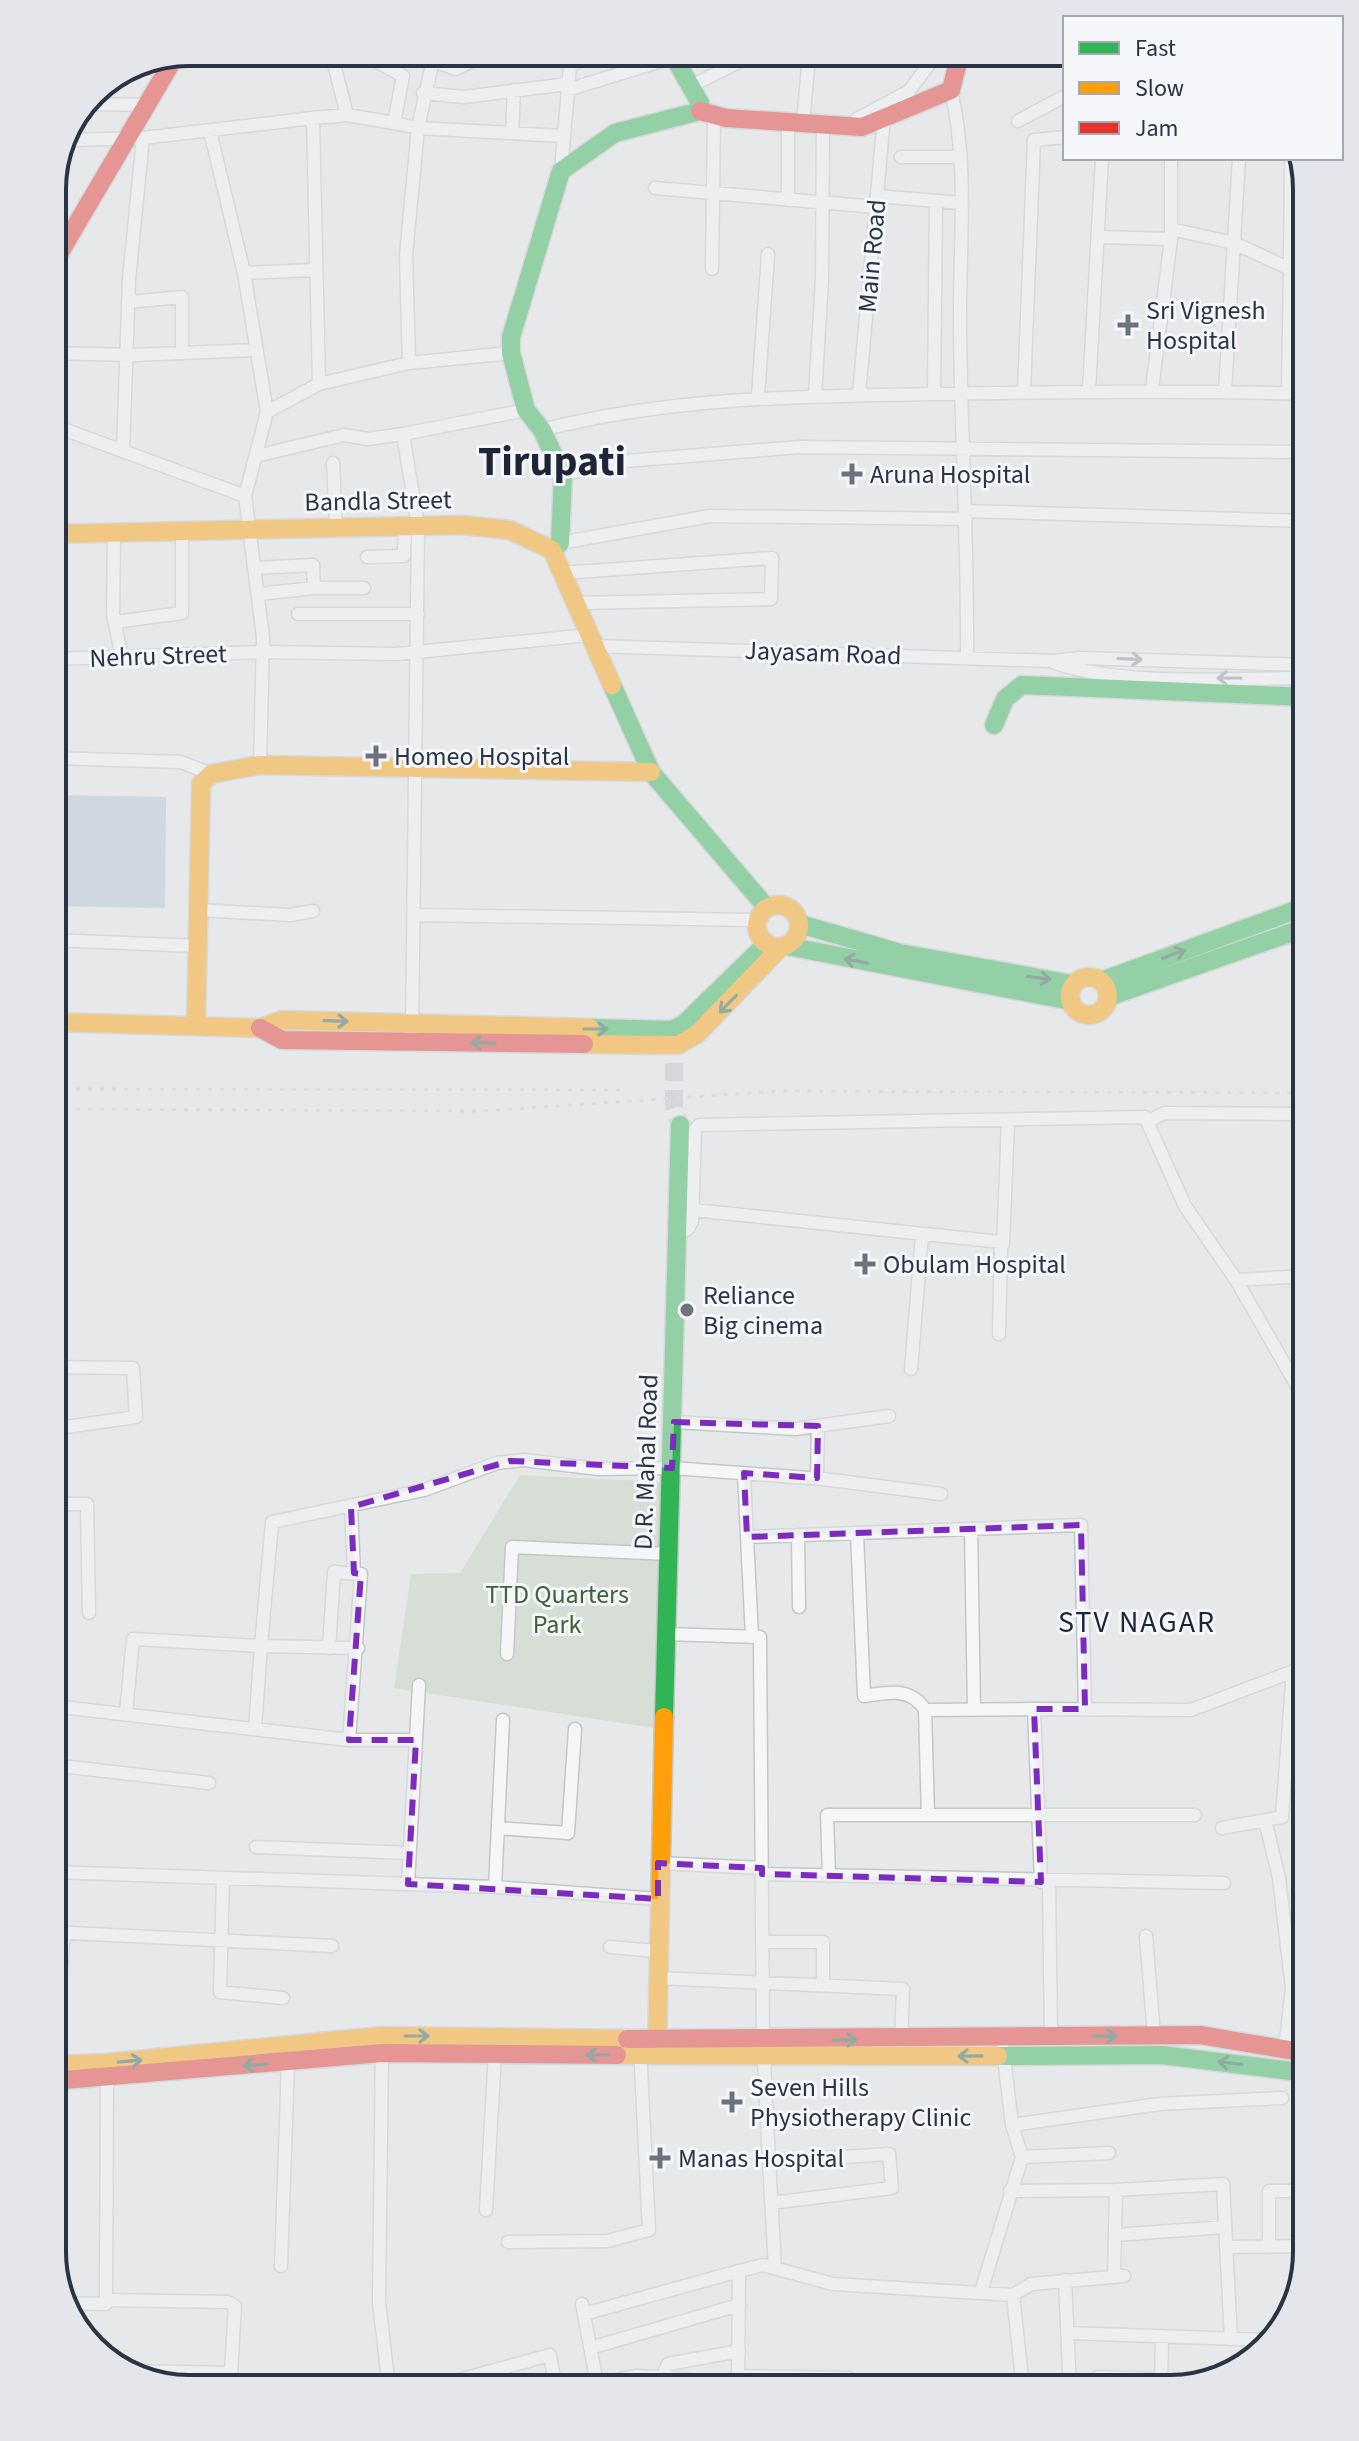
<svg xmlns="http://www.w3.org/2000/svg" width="1359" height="2441" font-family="'Source Sans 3',sans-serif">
  <rect width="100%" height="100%" fill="#e6e8ea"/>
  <path fill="#d6ded6" d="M520,1475l143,7 -10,246 -259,-40 17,-114 49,-1z"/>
  <path fill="#b4c4d5" d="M55,795l111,2 -1,111 -112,-2z"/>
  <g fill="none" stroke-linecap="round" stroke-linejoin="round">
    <path stroke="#c1c4c9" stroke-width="18" stroke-dasharray="18 9" stroke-linecap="butt" d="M674,1063v44l6,18"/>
    <g stroke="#c4c6c8" stroke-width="15">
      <path id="street" d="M959,58l36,-4
        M428,59l28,10 20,-10
        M333,60l14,55
        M127,69l42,-1
        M691,86l60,-30
        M567,90l107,-33
        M951,90c18,77 8,158 9,237 1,110 8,220 7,330
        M423,93l41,4 103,-13
        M87,104l60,1
        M313,118l34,-3 47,8 9,-47 -29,-16
        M857,119l52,-28 27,-36
        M788,121v79
        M1018,121l47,-25
        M803,122l6,-66
        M394,123l24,5 145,8
        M210,131l34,142 23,139
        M512,133l2,-43
        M70,140l73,-2 170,-20 6,266
        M901,157h59
        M561,171l9,-106 19,-7
        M655,188l221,19
        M877,196l84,7
        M1171,229l63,14 56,26 1,-111
        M1098,237l73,2
        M712,269l2,-153
        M244,273l71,-3
        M128,302l54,-5v55
        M52,353l81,2 124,-5
        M409,363l-3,-108 12,-127 15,-69
        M1152,389l19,-150v-81
        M1089,390l13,-232
        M1225,391l14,-233
        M1024,392l10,-252 31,-3
        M1288,393l2,-124
        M859,394l25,-277
        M934,394l2,-192
        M815,395l7,-115 1,-157
        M758,396l10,-142
        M52,425l193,71 18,141 -3,128
        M542,430c129,-33 261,-34 393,-36 125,-2 248,-4 372,0
        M403,434l123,-24
        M123,451l6,-171 14,-142
        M256,456l88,-21 24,4 35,-5 15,92 -6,505
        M333,463l3,65
        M563,475l50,-13 187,-15 507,5
        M245,496l22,-84 52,-28 90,-21 102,-10
        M965,511l342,10
        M114,533l-1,82 9,42
        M560,543l150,-27 256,3
        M367,557l37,-1 1,-29
        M256,568l57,-3 1,23h50
        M562,573l210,-15 -1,41 -196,4
        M259,594l55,-6
        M298,614h120
        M115,622l67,-9v-82
        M594,646l458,15 28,-3 227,7
        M52,659l212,-7 132,2 193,-19
        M1055,663c72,24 176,15 252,15
        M52,758l129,4 30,12
        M198,910l92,5 23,-4
        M415,915l342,5
        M52,940l145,6
        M1149,1121l15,-8 143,1
        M694,1210l307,32 -2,92
        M680,1232l8,-3 4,-8 3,-91 4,-5 446,-8 40,89 51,74 71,123
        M1003,1244l5,-122
        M1236,1280l71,-4
        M911,1369l11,-134
        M674,1422l121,7 94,-13
        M52,1429l84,-12 -3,-49 -81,-1
        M744,1473l3,64
        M817,1478l1,-52
        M52,1504h35l2,109
        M351,1507l3,66
        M971,1529l3,181
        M857,1533l7,163c24,-4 47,-9 61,14
        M798,1535l1,72
        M665,1634l95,3 3,404 6,121
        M752,1637l-5,-100 334,-12 4,184
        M329,1648l5,-76 27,2 -12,166
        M507,1654l5,-107 157,7
        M52,1706l297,34h67
        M1034,1709l157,1 116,-44
        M126,1713l7,-74 128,7 11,-124 152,-32 73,-27 27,-3 74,9 74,-1 151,11 118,15
        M255,1729l6,-83 97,2
        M52,1765l157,18
        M52,1804h6
        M928,1815l-3,-105 109,-1 7,173
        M1265,1820l14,58 13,110 -7,61
        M498,1828l70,5 7,-104
        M1222,1828l60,-11 11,-146
        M256,1847l154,6
        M658,1863l104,5
        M52,1872l443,15 163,12
        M762,1874l462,9
        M829,1876l-2,-61h368
        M223,1878l-3,114 63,6
        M1049,1882l2,155
        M408,1884l11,-199
        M495,1887l8,-167
        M52,1932l280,14
        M1146,1936l8,99
        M762,1942h61v42
        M610,1947l47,4
        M656,1978l247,11 -2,50
        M382,2047l-3,255 10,87
        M1003,2049l9,76 148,-21 122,-6
        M1012,2125l10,32
        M1010,2191l106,-1
        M771,2203l121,-15 -3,-34 -120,8 6,106
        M486,2210l9,-156
        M1115,2235l110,-8
        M508,2242l99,-1 42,-11 -9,-182
        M1269,2246v-55h38
        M1226,2247l81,-1
        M281,2266l7,-204
        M739,2271l24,-6 70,19 180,11 18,-11 93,-8
        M1114,2277l2,-87 107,-6 8,155
        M1065,2280l5,109
        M59,2289l-6,-224 11,-132
        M981,2292l41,-135 87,-4
        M1013,2295l10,94
        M106,2300l122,2 7,4 -4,67 -103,-2
        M62,2303l44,1 1,-225
        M582,2304l16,85
        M584,2314l155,-43 -1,118
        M1067,2333l203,7
        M590,2348l149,-43
        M738,2376l110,2
        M1098,2377l112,4
        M597,2384l38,-8 27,1 6,-13 71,-13
        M426,2389l124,-34 6,34
        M661,2389l1,-12 76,8
        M1161,2389l1,-51"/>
    </g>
    <g stroke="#c4c6c8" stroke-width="21">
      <path id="fast" d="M552,550l8,-7 3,-68 -21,-45 -16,-20 -15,-57v-16l50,-166 54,-38 85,-22v-8l-26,-46
        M612,685l39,87 116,136
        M994,725l11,-26 17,-14 285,12
        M800,924l100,29 172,31
        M787,946l284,55
        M1101,981l206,-75
        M1108,997l199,-70
        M590,1028l82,2 12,-6 82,-80
        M664,1717l16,-592
        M998,2056l164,-1 145,18"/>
    </g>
    <g stroke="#c4c6c8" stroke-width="21">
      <path id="slow" d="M52,534l411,-9 47,5 42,20 60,135
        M757 926a21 21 0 1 1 42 0a21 21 0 1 1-42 0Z
        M1070 996a19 19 0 1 1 38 0a19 19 0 1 1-38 0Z
        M52,1022l208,6 22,-8 308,8
        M196,1026l5,-242 10,-10 49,-9 391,7
        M584,1044l94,1 19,-11 84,-87
        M657,2052l7,-335
        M617,2055l381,1
        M52,2065l55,-2 275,-27 245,3"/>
    </g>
    <g stroke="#c4c6c8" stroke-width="21">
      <path id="jam" d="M700,111l26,7 136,9 89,-37 9,-36
        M52,266l120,-204
        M260,1028l22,12 302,4
        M627,2039l573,-4 107,18
        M52,2081l330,-28 235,2"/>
    </g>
    <use href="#street" stroke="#f5f6f7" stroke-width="12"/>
    <use href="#fast" stroke="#30b455" stroke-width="18"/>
    <use href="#slow" stroke="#ff9f0a" stroke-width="18"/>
    <use href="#jam" stroke="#e5322d" stroke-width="18"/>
    <path stroke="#cecfd2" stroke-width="3" stroke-dasharray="4 8" stroke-linecap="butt" d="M52,1089l572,1
      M52,1109l429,2 299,-20 527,2"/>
  </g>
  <defs><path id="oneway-shaft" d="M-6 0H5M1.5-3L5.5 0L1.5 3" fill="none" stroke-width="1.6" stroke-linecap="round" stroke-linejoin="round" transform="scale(2)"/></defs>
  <g stroke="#90959e">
    <use href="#oneway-shaft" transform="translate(1130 659) rotate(2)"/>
    <use href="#oneway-shaft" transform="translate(1229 678) rotate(180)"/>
  </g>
  <g stroke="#2d614b">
    <use href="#oneway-shaft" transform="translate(1174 954) rotate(-20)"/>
    <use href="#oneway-shaft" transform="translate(856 961) rotate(-169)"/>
    <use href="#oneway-shaft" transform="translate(1039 978) rotate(8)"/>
    <use href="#oneway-shaft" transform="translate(728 1004) rotate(134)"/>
    <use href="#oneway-shaft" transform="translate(336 1021) rotate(2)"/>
    <use href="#oneway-shaft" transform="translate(596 1029)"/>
    <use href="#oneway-shaft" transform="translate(483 1043) rotate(-179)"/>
    <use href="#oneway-shaft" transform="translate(417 2036)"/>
    <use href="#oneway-shaft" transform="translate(1105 2036) rotate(-1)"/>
    <use href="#oneway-shaft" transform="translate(845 2040) rotate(-1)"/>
    <use href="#oneway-shaft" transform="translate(598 2055) rotate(-180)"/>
    <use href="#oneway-shaft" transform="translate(970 2056) rotate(179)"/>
    <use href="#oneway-shaft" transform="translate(130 2061) rotate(-5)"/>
    <use href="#oneway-shaft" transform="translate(1230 2063) rotate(-173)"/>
    <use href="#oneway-shaft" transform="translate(255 2065) rotate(175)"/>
  </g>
  <path d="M0 0H1359V2441H0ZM674,1422l144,4 -1,52 -73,-5 3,64 334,-12 4,184h-51l7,173 -279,-8v-6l-104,-5v36l-250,-15 8,-144h-67l12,-166 -7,-1 -3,-66 159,-46 162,7z" fill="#e6e8ea" fill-opacity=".55" fill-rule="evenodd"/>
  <path fill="none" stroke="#7b2cbf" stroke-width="6" stroke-dasharray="16 10" stroke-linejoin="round" d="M674,1422l144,4 -1,52 -73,-5 3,64 334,-12 4,184h-51l7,173 -279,-8v-6l-104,-5v36l-250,-15 8,-144h-67l12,-166 -7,-1 -3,-66 159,-46 162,7z"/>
  <g fill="#6c737f" stroke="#f4f6f9" stroke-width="3">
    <path d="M1124 313h8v8h8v8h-8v8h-8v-8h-8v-8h8z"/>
    <path d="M848 462h8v8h8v8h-8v8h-8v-8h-8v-8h8z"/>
    <path d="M372 744h8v8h8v8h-8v8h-8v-8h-8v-8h8z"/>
    <path d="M861 1252h8v8h8v8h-8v8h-8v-8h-8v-8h8z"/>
    <circle cx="687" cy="1310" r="8"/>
    <path d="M728 2090h8v8h8v8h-8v8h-8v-8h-8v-8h8z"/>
    <path d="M656 2146h8v8h8v8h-8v8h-8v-8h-8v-8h8z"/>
  </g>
  <g text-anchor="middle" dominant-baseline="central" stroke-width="6" stroke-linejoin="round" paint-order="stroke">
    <g font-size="26" fill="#2b3445" stroke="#f4f6f9">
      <text transform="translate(872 256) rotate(-85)">Main Road</text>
      <text transform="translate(378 501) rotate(-1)">Bandla Street</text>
      <text transform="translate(823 653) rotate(2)">Jayasam Road</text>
      <text transform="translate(158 656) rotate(-2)">Nehru Street</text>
      <text transform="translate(646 1462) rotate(-88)">D.R. Mahal Road</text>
    </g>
    <g font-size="26" fill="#2b3445" stroke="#f4f6f9" text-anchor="start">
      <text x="1146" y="310">Sri Vignesh<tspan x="1146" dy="30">Hospital</tspan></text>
      <text x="870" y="474">Aruna Hospital</text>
      <text x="394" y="756">Homeo Hospital</text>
      <text x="883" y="1264">Obulam Hospital</text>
      <text x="703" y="1295">Reliance<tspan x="703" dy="30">Big cinema</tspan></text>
      <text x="750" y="2087">Seven Hills<tspan x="750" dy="30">Physiotherapy Clinic</tspan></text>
      <text x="678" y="2158">Manas Hospital</text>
    </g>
    <g font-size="26" fill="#3f6138" stroke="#f4f6f9">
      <text x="557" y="1594">TTD Quarters<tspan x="557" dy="30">Park</tspan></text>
    </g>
    <g font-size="30" letter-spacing="2" fill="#1d2536" stroke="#f4f6f9">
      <text x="1137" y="1622">STV NAGAR</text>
    </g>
    <g font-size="42" font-weight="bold" fill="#1d2536" stroke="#f4f6f9">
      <text x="552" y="462">Tirupati</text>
    </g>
  </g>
  <path d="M0 0H1359V2441H0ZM189 66H1170A123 123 0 0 1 1293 189V2252A123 123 0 0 1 1170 2375H189A123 123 0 0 1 66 2252V189A123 123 0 0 1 189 66Z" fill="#e4e6eb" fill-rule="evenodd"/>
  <path fill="none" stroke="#2b3445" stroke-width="4" d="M189 66H1170A123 123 0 0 1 1293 189V2252A123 123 0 0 1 1170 2375H189A123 123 0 0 1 66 2252V189A123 123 0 0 1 189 66Z"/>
  <rect x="1063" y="16" width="280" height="144" fill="#f4f6f9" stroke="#a4a8b1" stroke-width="2"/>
  <rect x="1079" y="42" width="40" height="12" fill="#30b455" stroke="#a4a8b1" stroke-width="2"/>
  <text x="1135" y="56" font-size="24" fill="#2b3445">Fast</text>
  <rect x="1079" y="82" width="40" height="12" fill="#ff9f0a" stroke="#a4a8b1" stroke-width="2"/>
  <text x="1135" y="96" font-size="24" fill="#2b3445">Slow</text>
  <rect x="1079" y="122" width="40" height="12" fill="#e5322d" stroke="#a4a8b1" stroke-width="2"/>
  <text x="1135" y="136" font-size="24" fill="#2b3445">Jam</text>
</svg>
